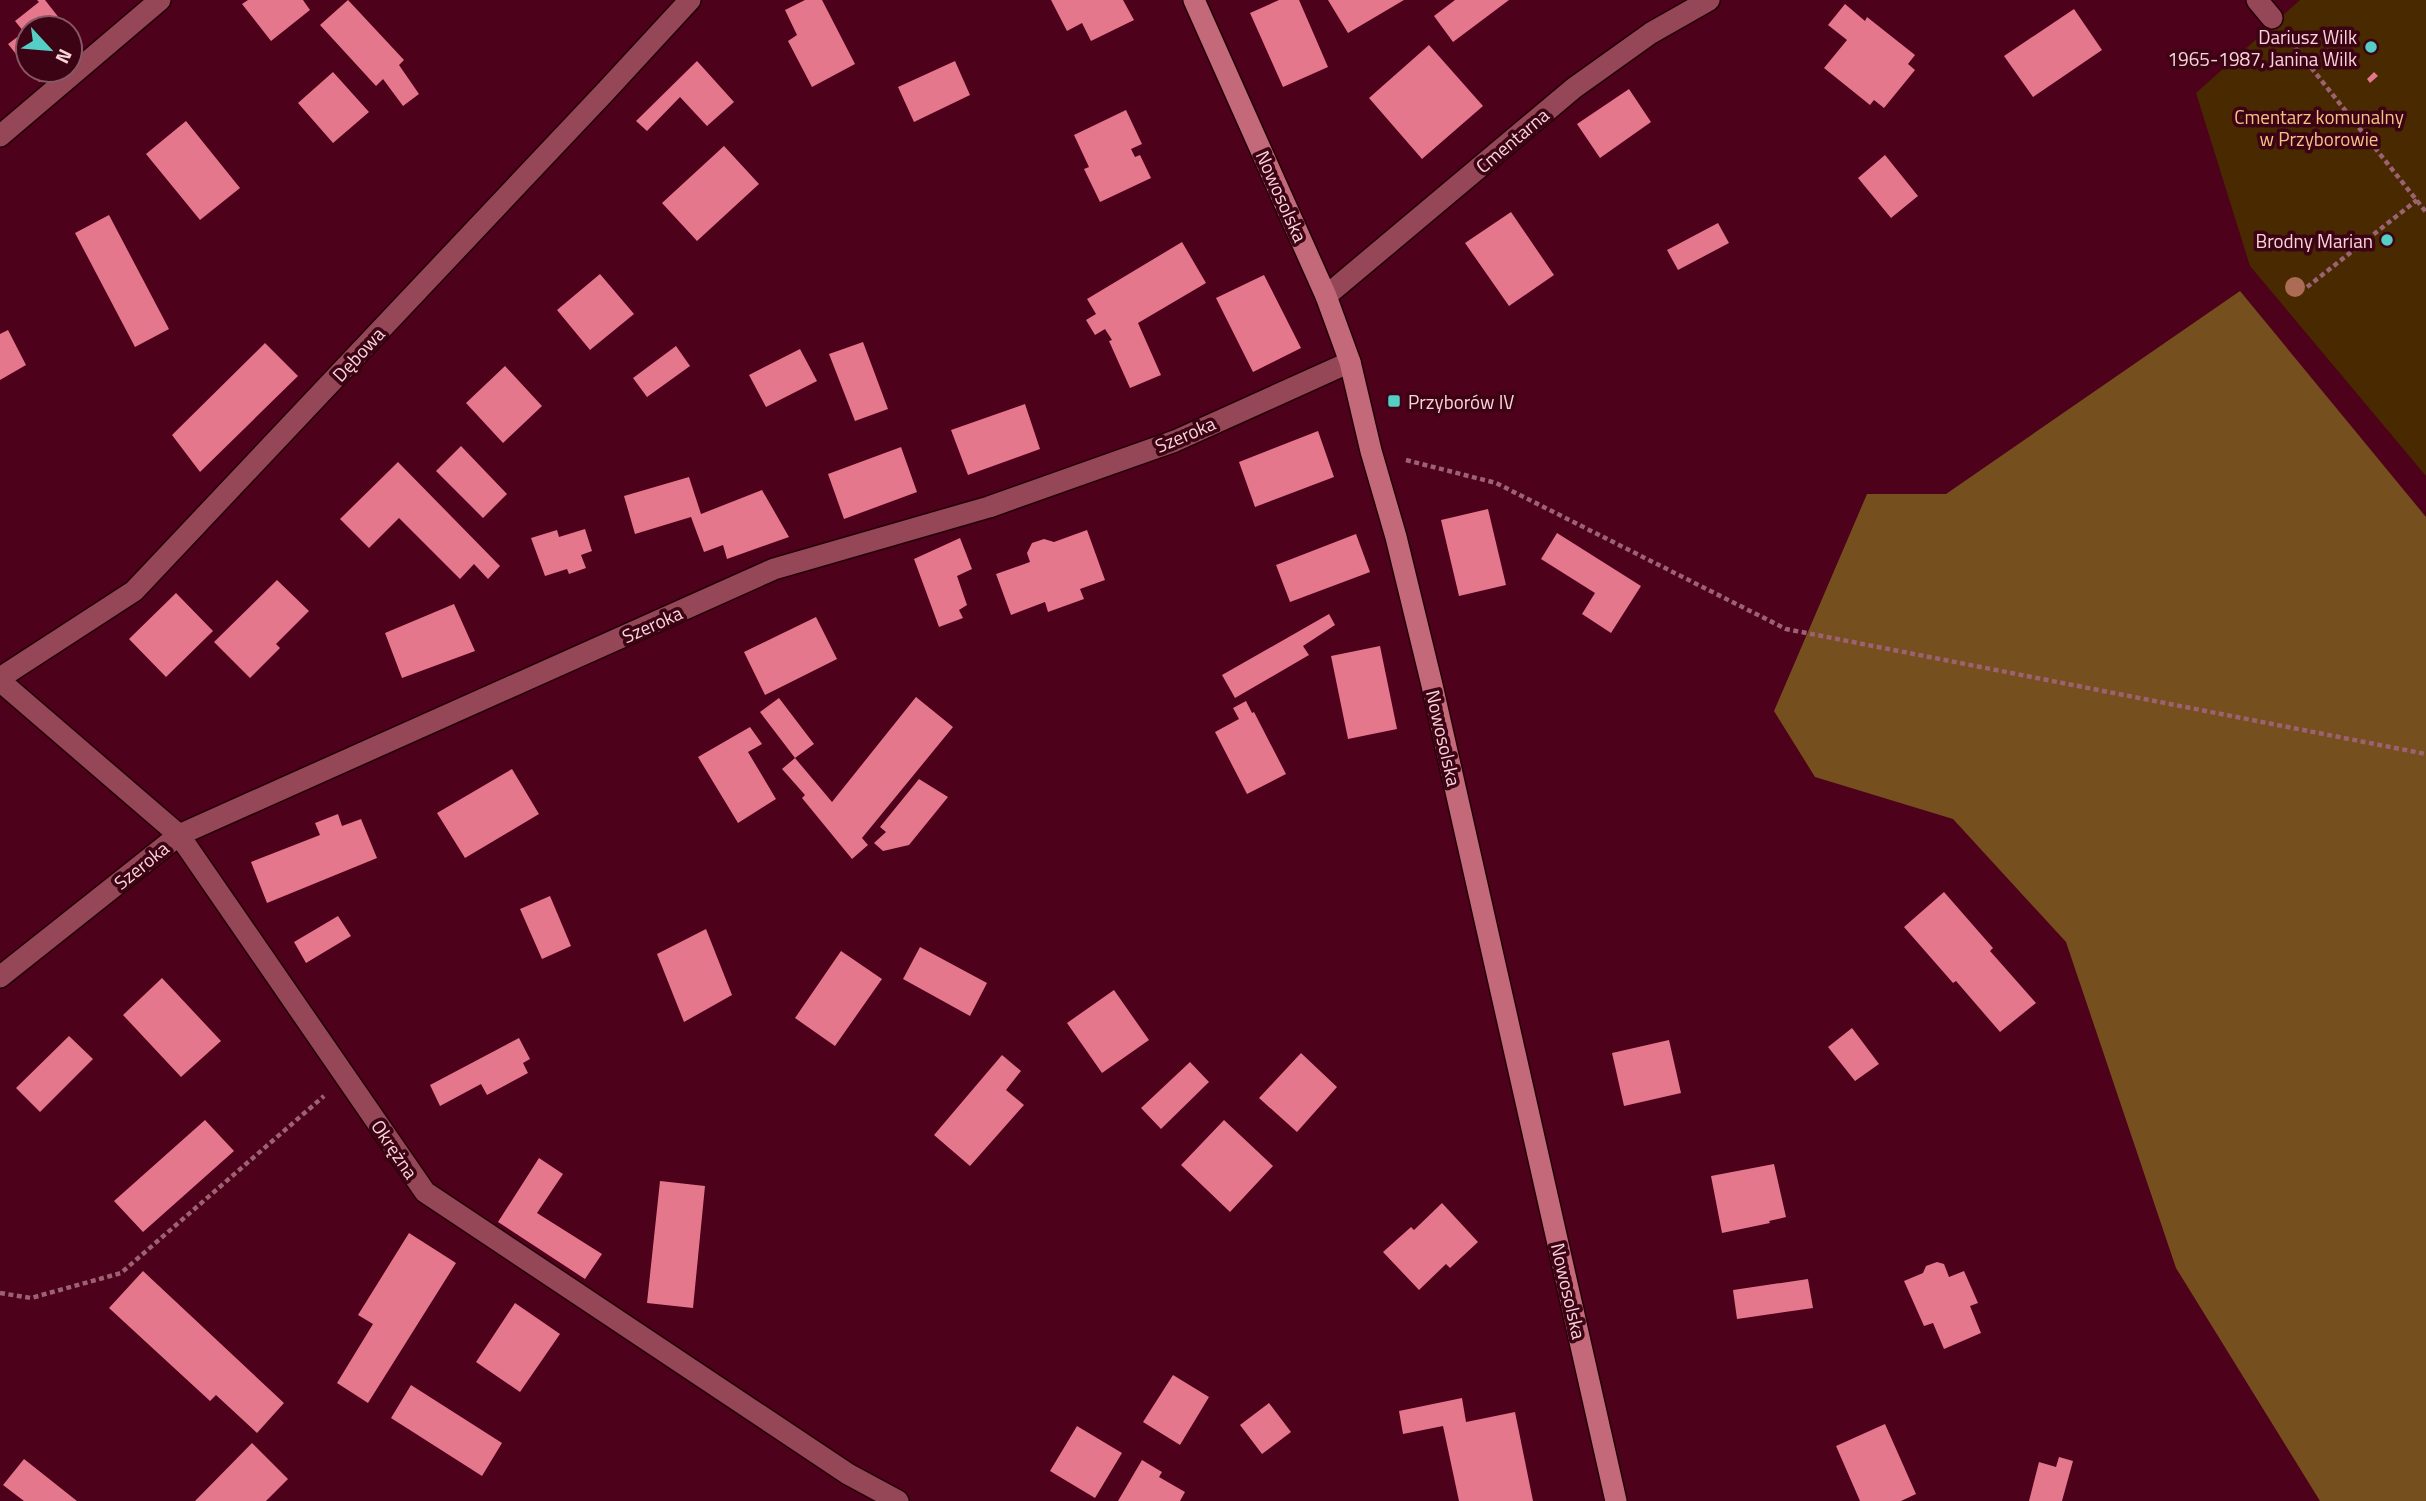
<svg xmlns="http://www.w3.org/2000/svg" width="2426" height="1501" font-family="'Titillium Web',sans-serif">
  <rect width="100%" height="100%" fill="#4d011b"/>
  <path fill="#482900" d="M2300,0h126v476l-176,-210 -54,-173z"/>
  <path fill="#754f1e" d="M2240,291l186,226v984h-106l-144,-233 -110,-326 -113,-123 -138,-42 -41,-66 93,-217h79z"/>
  <path fill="#e5778d" d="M37,0h8l22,28h-39v41l-20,-25 16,-12 -9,-11 24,-19z
    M248,0h55l7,10 -39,31 -29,-37z
    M348,0l56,60 -5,5 20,29 -16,12 -20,-27 -7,7 -56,-61z
    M805,0h17l33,64 -43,23 -24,-46 9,-6 -12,-25z
    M1051,0h72l11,20 -43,21 -9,-18 -15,8z
    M1279,0h20l29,67 -45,20 -33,-74z
    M1328,0h76l-56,33z
    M1455,0h54l-56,42 -19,-26z
    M1845,4l20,17 2,-4 48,38 -7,9 7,6 -31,38 -10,-8 -4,5 -46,-37 23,-28 -19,-15z
    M2074,9l28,41 -69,47 -29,-41z
    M70,32l12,15 -12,10z
    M2373,41l3,5 -8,6 -3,-4z
    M1429,45l54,61 -61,53 -53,-61z
    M697,61l37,41 -27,24 -27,-29 -33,34 -11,-10z
    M955,61l15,34 -56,27 -16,-35z
    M29,70h25l-15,12z
    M333,72l36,40 -36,31 -35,-40z
    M2374,72l4,4 -8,7 -3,-4z
    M1629,89l22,33 -51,36 -23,-34z
    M1126,110l16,34 -11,5 4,8 5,-2 11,23 -51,24 -16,-33 5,-2 -15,-32z
    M186,121l54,67 -40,32 -54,-66z
    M724,146l35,38 -62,57 -35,-38z
    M1885,155l33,41 -27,22 -33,-40z
    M1511,212l43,63 -45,31 -44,-63z
    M109,215l60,114 -34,18 -60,-114z
    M1718,223l11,20 -51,27 -11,-20z
    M2389,233l5,6 -8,8 -5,-6z
    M1182,242l24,41 -68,40 23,52 -31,13 -21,-47 3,-1 -7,-11 -10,6 -9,-15 10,-6 -9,-15z
    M600,274l34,40 -44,36 -33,-40z
    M1264,275l37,73 -48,24 -37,-74z
    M8,330l18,35 -26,15v-46z
    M863,342l25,67 -33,12 -26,-67z
    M265,343l33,33 -98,96 -28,-37z
    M676,346l14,20 -43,31 -14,-19z
    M800,349l17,32 -51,26 -17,-32z
    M505,366l37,40 -39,37 -37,-40z
    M1025,404l15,45 -72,26 -17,-45z
    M1318,431l16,46 -79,30 -16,-45z
    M461,446l46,48 -24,24 -47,-47z
    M901,447l16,45 -73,27 -16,-45z
    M398,462l102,104 -12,13 -14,-15 -14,15 -61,-61 -30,30 -29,-29z
    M689,477l12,37 61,-24 27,47 -62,22 -4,-14 -19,7 -13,-35 -56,17 -11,-38z
    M1488,509l18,76 -47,11 -18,-76z
    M585,529l7,22 -11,4 5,13 -17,6 -2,-5 -22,7 -14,-38 26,-8 2,7z
    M1087,530l18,50 -25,9 4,10 -36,13 -3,-10 -34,13 -15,-41 34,-12 -3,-9 5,-10 12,-4 10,3z
    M1557,533l84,53 -30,47 -29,-19 13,-21 -54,-34z
    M1356,534l14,38 -80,30 -14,-37z
    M960,538l12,31 -15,7 10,29 -8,5 4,8 -24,9 -25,-68z
    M277,580l32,31 -33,33 4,4 -30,30 -36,-36z
    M176,593l37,38 -47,46 -37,-38z
    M454,604l21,47 -73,27 -17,-45z
    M1329,614l6,11 -32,21 6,9 -74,43 -13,-23z
    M816,617l21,42 -72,36 -21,-43z
    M1380,646l17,83 -49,10 -17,-83z
    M916,697l37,30 -91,111 6,7 -16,14 -50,-61 3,-3 -23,-26 13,-11 37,44z
    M779,698l35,46 -19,14 -35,-46z
    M1246,701l6,12 2,-1 32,62 -39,20 -32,-62 24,-13 -6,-11z
    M750,727l12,17 -14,8 28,47 -38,24 -40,-66z
    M512,769l27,45 -74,44 -28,-45z
    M919,779l29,18 -39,48 -26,6 -9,-8 12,-11 -6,-5z
    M338,814l4,12 19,-7 16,39 -110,45 -16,-41 69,-27 -5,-12z
    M1944,892l49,56 -3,3 46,52 -36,29 -44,-51 -3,2 -49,-56z
    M550,896l21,50 -29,13 -22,-50z
    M338,916l13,20 -45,27 -12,-21z
    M706,929l26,66 -48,27 -27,-68z
    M920,947l67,36 -17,33 -67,-37z
    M841,951l41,28 -47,67 -40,-28z
    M162,978l59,63 -40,36 -58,-62z
    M1114,990l35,50 -47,33 -35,-50z
    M1852,1028l27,36 -24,17 -27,-34z
    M69,1036l24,23 -53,53 -24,-24z
    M519,1038l11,21 -7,4 5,10 -41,22 -6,-11 -41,22 -10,-21z
    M1669,1040l12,53 -57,13 -12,-53z
    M1301,1053l36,34 -40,45 -38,-34z
    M1002,1055l19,16 -15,19 18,15 -54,61 -36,-31z
    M1190,1062l19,20 -48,47 -20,-21z
    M205,1120l29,31 -91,81 -29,-31z
    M1224,1120l49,46 -43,46 -49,-47z
    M539,1158l24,16 -26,39 65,41 -17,25 -87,-57z
    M1774,1164l12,53 -17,4 1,2 -48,10 -11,-57z
    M660,1181l45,5 -12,122 -46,-5z
    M1442,1203l36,39 -28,26 -4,-4 -27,26 -36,-38 28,-25 3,3z
    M409,1233l47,30 -88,140 -31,-20 36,-59 -15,-9z
    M1937,1262l7,2 5,13 15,-6 14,32 -8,3 11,27 -37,16 -11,-26 -9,3 -20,-45 19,-8 3,-7z
    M143,1271l141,132 -27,30 -41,-38 -6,6 -101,-93z
    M1808,1279l5,29 -76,11 -4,-29z
    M515,1303l45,31 -40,58 -44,-30z
    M1173,1375l36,22 -29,48 -37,-23z
    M411,1385l91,58 -20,33 -91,-58z
    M1462,1398l4,24 49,-10 18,89h-74l-16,-75 -40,8 -4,-23z
    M1269,1403l22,29 -29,22 -22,-29z
    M1885,1424l31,70 -15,7h-41l-24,-55z
    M1077,1426l45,27 -27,45 -45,-27z
    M252,1443l36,36 -22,22h-71z
    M2059,1457l14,4 -11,40h-33l10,-39 17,5z
    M24,1459l53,42h-53l-21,-16z
    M1142,1460l20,12 -3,5 26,15 -5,9h-62z"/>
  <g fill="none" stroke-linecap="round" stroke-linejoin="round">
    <g stroke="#240109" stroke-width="24">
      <path id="minor" d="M2257,0l15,18
        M0,136l160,-136
        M1326,296l248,-208 77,-55 58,-33
        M0,678l134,-87 472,-500 84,-91
        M0,681l179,154 246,357 423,282 50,27
        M0,977l179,-142 595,-266 215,-62 186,-66 175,-79"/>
    </g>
    <g stroke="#240109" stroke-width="24">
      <path id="major" d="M1194,0l132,296 24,66 21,89 25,86 36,148 184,816"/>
    </g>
    <path stroke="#9c6272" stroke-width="4.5" stroke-dasharray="5 3.5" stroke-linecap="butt" d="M2290,41l136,171
      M2307,287l110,-87
      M1406,460l90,23 290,146 640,125
      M0,1293l31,5 90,-25 203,-177"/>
    <use href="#minor" stroke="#954757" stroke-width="21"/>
    <use href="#major" stroke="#c3697a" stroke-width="21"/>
  </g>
  <circle fill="#ab6b55" cx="2295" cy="287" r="10"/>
  <g fill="#55cec5" stroke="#3b0314" stroke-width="2.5">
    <circle cx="2371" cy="47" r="7"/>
    <circle cx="2387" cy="240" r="7"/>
    <rect x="1387" y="394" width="14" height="14" rx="3.5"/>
  </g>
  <g text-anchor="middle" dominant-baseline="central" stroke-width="7" stroke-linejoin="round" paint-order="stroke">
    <g font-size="19" fill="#f9d4d9" stroke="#3b0314" text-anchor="end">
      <text x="2357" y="36">Dariusz Wilk<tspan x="2357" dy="22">1965-1987, Janina Wilk</tspan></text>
      <text x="2373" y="240">Brodny Marian</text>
      <text x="1408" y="401" text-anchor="start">Przyborów IV</text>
    </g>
    <g font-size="19" fill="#f8c184" stroke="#3b0314">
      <text x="2319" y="116">Cmentarz komunalny<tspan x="2319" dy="22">w Przyborowie</tspan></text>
    </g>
    <g font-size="19" fill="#f9d4d9" stroke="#3b0314">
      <text transform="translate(1512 140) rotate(-40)">Cmentarna</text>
      <text transform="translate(1282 196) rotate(66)">Nowosolska</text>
      <text transform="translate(358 354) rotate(-47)">Dębowa</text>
      <text transform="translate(1185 434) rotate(-23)">Szeroka</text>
      <text transform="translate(652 624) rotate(-24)">Szeroka</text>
      <text transform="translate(1444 738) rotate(77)">Nowosolska</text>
      <text transform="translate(141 865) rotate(-39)">Szeroka</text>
      <text transform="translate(395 1149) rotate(56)">Okrężna</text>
      <text transform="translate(1569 1291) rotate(77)">Nowosolska</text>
    </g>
  </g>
  <g transform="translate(49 49) rotate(116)"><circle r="33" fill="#3b0314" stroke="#875763" stroke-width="2"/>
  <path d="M0-5L12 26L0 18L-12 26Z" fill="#55cec5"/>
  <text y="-10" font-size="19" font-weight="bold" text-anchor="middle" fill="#f9d4d9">N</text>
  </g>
</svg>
